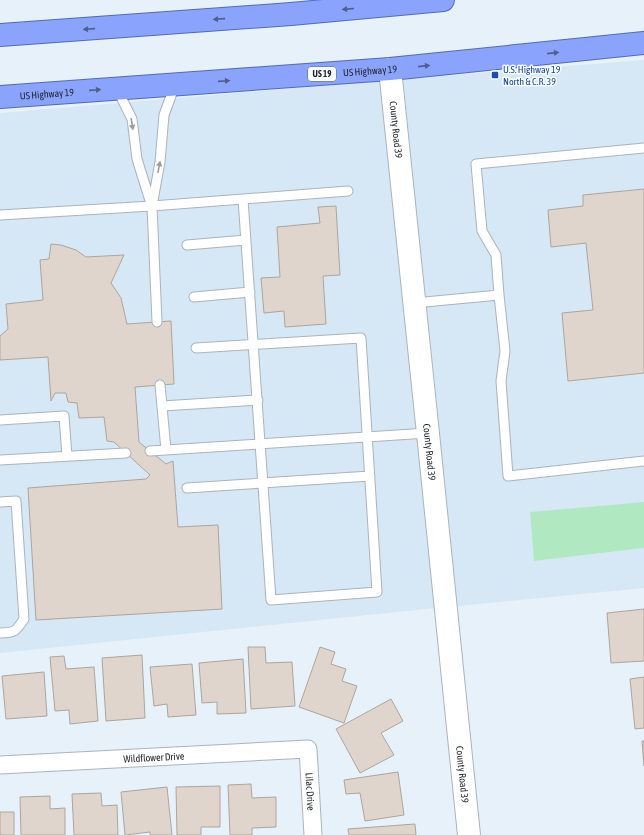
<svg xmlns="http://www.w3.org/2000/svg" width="644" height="835" font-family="'Asap Condensed',sans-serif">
  <rect width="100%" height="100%" fill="#e6f1f9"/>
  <path fill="#d6e7f5" d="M644,60v442l-114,10 4,49 110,-13v40l-187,18 -55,-527z
    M381,81l55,527 -436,45v-540z"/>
  <path fill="#b0e8c2" d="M644,502v46l-110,13 -4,-49z"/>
  <path fill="#e0d5cd" stroke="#aea59c" d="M644,189v184l-76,8 -6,-68 31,-3 -7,-67 -35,4 -3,-37 35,-4v-11z
    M336,206l4,69 -17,1 3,48 -41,3 -1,-16 -20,2 -3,-35 19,-1 -3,-50 43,-4 -2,-16z
    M51,244l10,1 15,5 10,7 38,-2 -13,28 10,15 6,26 44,-3 3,63 -39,3 4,55 27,22 7,-3 5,66 40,-2 4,84 -186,11 -8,-132 118,-9 4,-4 -36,-33 -7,-1 -3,-24 -25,1 -2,-15 -9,-1 -2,-9h-11l-4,8 -3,-44 -48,3v-24l8,-7 -2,-25 37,-4 -3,-40 9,-1z
    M644,609v52l-33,2 -4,-50z
    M248,647h17l1,16 26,-1 3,44 -44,3z
    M320,647l15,5 -4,12 15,5 -4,12 15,5 -13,37 -45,-16z
    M142,655l3,63 -39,3 -4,-63z
    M64,656l2,13 28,-2 4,54 -28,3 -1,-14 -14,1 -5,-54z
    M243,659l3,54 -29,1v-12l-15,1 -3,-40z
    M192,664l4,51 -28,2 -1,-13 -13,2 -4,-39z
    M44,672l3,44 -41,3 -4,-43z
    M644,677v51l-9,1 -5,-50z
    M391,699l12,22 -22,12 13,22 -34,18 -24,-44z
    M642,741h2v25z
    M398,772l6,43 -39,6 -5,-28 -14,1 -2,-14z
    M251,784l1,14 24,-1v30l-24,1v7h-22l-2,-50z
    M220,786v41h-19v8h-24l-1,-48z
    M167,787l5,48h-22v-3l-25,3 -4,-43z
    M101,793l1,13 15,-1 1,30h-44l-2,-41z
    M50,796v13l15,-1v27h-44l-1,-38z
    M0,812h14v23h-14z
    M415,824l1,11h-67l-1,-6z"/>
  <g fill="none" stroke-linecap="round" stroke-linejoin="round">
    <g stroke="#aab4bc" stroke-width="11">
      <path id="service" d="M117,89l15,30 5,40 14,45
        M0,215l152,-9 196,-15
        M187,245l59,-5
        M499,295l-3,-40 -14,-24 -6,-67 168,-16
        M194,297l56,-5
        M414,303l85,-8 6,56 -4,30 7,95 136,-15
        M157,322l-5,-116 8,-44 4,-47 11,-30
        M196,348l165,-10 16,254 -106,8c-9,-134 -18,-268 -28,-401
        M160,385l6,65
        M162,406l96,-6
        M0,420l64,-4 3,40
        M150,451l278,-18
        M0,460l126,-7
        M187,488l183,-12
        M0,502l16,-1 8,118c-8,12 -9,14 -24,14"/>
    </g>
    <g stroke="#aab4bc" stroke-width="19">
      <g id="minor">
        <path id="s1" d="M0,765l308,-16 5,86"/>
      </g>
    </g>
    <g stroke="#aab4bc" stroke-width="24">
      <g id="tertiary">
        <path id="s2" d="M390,69c27,255 53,511 79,766"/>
      </g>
    </g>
    <g stroke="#526ab4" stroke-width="24">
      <g id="trunk">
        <path d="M0,35l291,-21 152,-14"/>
        <path id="s3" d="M0,97l390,-28 254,-26"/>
      </g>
    </g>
    <use href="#service" stroke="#fff" stroke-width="9"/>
    <use href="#minor" stroke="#fff" stroke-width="17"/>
    <use href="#tertiary" stroke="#fff" stroke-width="22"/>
    <use href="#trunk" stroke="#8aa4fe" stroke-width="22"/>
  </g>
  <defs><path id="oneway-solid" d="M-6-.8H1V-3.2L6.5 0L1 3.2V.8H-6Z"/></defs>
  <g fill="#515f89">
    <use href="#oneway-solid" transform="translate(348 9) rotate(175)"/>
    <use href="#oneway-solid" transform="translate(219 19) rotate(176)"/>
    <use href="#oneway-solid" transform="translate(89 29) rotate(176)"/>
    <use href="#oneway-solid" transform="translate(553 53) rotate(-6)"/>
    <use href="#oneway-solid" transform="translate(424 66) rotate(-6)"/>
    <use href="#oneway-solid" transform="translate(224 81) rotate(-4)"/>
    <use href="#oneway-solid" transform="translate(95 90) rotate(-4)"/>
  </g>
  <g fill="#9c9d9f">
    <use href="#oneway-solid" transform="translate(132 124) rotate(81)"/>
    <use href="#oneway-solid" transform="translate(159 167) rotate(-79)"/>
  </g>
  <rect fill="#1a4fb4" stroke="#fafdfe" stroke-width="1.5" x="491" y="71" width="8" height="8" rx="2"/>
  <g text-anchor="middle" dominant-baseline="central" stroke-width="3" stroke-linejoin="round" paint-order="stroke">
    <rect fill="#fafdfe" stroke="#63666a" stroke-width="1" x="308" y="67" width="28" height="14" rx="3"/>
    <g font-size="9" font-weight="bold" fill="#22262a">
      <text x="322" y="74">US 19</text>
    </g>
    <g font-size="10" fill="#164399" stroke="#fafdfe" text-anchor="start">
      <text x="503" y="69">U.S. Highway 19<tspan x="503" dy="12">North &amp; C.R. 39</tspan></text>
    </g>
    <g font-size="10" fill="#22262a" stroke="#fafdfe">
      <text stroke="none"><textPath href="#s3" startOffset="371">US Highway 19</textPath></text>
      <text stroke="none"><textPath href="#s3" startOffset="47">US Highway 19</textPath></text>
      <text stroke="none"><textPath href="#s2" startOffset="61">County Road 39</textPath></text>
      <text stroke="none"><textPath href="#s2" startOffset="385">County Road 39</textPath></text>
      <text stroke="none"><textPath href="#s1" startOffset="154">Wildflower Drive</textPath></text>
      <text stroke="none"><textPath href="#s2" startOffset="709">County Road 39</textPath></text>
      <text stroke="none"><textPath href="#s1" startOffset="351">Lilac Drive</textPath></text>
    </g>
  </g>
</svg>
